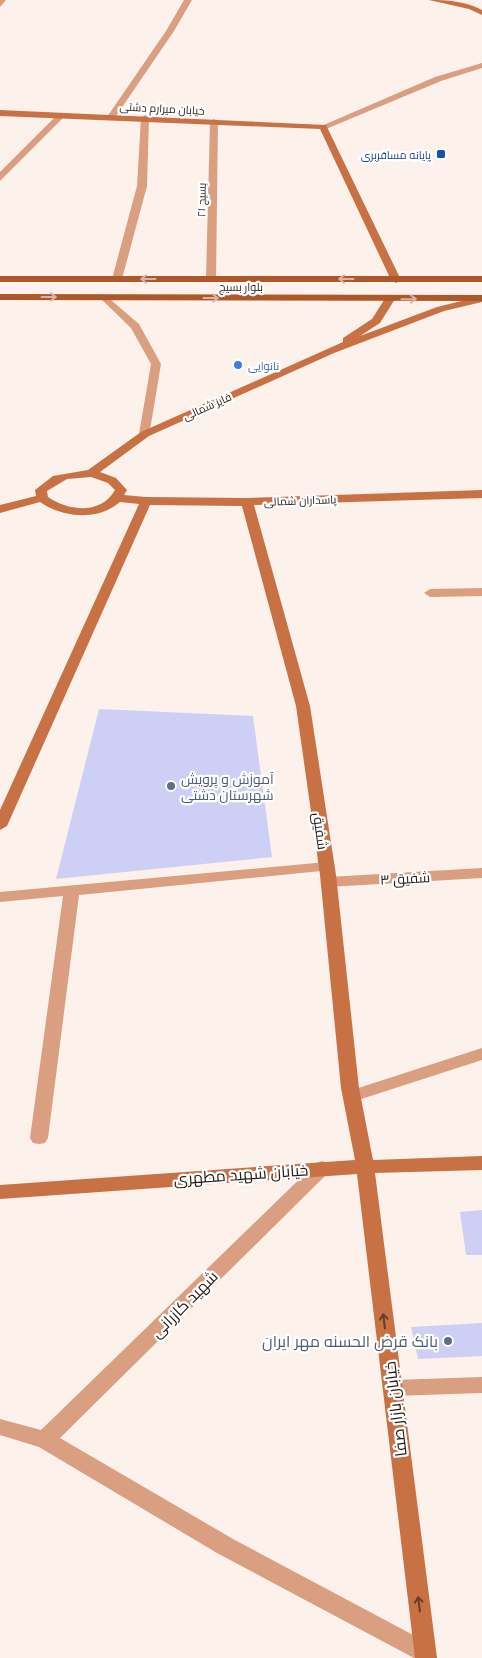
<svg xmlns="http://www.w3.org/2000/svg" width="482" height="1658" font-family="'Golos Text',Cairo,sans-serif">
  <rect width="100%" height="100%" fill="#fcf2eb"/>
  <path fill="#cdd0f4" d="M99,709l154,7 19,141 -216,22z
    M482,1210v45h-16l-6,-43z
    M482,1323v33l-64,3 -7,-32z"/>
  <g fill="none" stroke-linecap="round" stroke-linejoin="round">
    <path fill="#da9e81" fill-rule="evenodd" d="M482,1048v12l-130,42 -6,-2 -3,-4 3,-4z"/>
    <path fill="#da9e81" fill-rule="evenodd" d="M0,0h6l-6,7z
      M184,0h8l-18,31 -60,88h-6l-1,-2 59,-86z
      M482,63v5l-41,13 -115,48 -7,-2 116,-50z
      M59,113l7,2 -66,66v-9z
      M145,115l4,3 -2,68 -25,93 -5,3 -5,-3 25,-93 4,-68z
      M214,119l4,3 -2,157 -5,3 -5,-3 4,-157z
      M104,294l35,30 22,40 -12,72h-8l-2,-2 12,-70 -20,-36 -32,-31z
      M482,588v8l-52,1 -6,-4 6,-4z
      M326,862l5,2 3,3 -3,3 -252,25 -31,243 -3,5 -6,1 -6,-1 -3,-5 33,-242 -63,6v-10z
      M482,868v10l-154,9 -8,-5 8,-5z
      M322,1161l6,2 3,5 -3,5 -268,265 173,101 199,106 3,7 -2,6h-19l-197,-105 -178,-106 -39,-12v-16l41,11 275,-267z
      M482,1377v16l-89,3 -7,-2 -3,-6 3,-6 7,-2z"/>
    <path fill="#c87144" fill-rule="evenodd" d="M429,0c18,0 37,1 53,10v5l-13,-6z
      M0,110l326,15 75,155 -5,3 -5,-3 -71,-151 -320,-13z
      M390,296l5,3 -15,24 -20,13 77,-29 45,-11v6l-38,9 -110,42 -185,83 -49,36 16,6 11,12 -3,5 22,2 101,1 235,-8v8l-228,7 56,201 26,169 23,213 14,72 109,-4v14l-107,3 62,485h-22l-58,-484 -357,25v-14l355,-25 -14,-72 -21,-213 -24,-169 -54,-200 -92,-1 -143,321 -7,4v-20l139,-306 -19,-2c-22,19 -57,16 -80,0l-40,11v-8l36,-9 -1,-6 18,-14 35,-6 53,-38 202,-90v-4l29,-19 14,-22zM91,477l17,6 7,7c-14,25 -47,21 -67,7l-1,-6 20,-12z"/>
    <path fill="#ad582a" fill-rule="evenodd" d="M0,276h482v6h-482z
      M0,294l482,1v6l-482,-1z"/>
  </g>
  <defs><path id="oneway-shaft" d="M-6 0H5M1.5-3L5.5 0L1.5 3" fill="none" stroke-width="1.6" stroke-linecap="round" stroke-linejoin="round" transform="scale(1.25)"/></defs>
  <g stroke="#dab49f">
    <use href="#oneway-shaft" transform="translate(148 279) rotate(180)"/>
    <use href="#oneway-shaft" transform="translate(346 279) rotate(-180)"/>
    <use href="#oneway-shaft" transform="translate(49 297)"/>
    <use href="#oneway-shaft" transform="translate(211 298)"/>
    <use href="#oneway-shaft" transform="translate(409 299) rotate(-1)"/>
  </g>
  <g stroke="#663d28">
    <use href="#oneway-shaft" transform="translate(384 1321) rotate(-97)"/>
    <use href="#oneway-shaft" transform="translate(419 1604) rotate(-97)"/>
  </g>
  <rect fill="#1a4fb4" stroke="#fff" stroke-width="2" x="436" y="149" width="10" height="10" rx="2.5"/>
  <circle fill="#3f7fe0" stroke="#fff" stroke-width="2" cx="238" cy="365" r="5"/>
  <g fill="#5c6f8a" stroke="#fff" stroke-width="2">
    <circle cx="171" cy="786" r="5"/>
    <circle cx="448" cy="1341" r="5"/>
  </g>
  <g text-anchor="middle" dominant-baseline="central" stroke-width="4.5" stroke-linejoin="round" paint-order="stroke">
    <g font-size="11" fill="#241b15" stroke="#fff">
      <text transform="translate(162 108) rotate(3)">خیابان میرارم دشتی</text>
      <text transform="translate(201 200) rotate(-89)">بسیج ۲۱</text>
      <text x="241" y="286">بلوار بسیج</text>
      <text transform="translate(207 406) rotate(-24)">فایز شمالی</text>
      <text transform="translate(300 500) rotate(-2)">پاسداران شمالی</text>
    </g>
    <g font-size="11" fill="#164399" stroke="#fff" text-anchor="end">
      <text x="431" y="154">پایانه مسافربری</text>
    </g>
    <g font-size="11" fill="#366cbe" stroke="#fff" text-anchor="start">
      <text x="248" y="365">نانوایی</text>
    </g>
    <g font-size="14" fill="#4e5e75" stroke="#fff" text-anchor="start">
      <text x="181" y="778">آموزش و پرویش<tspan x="181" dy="16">شهرستان دشتی</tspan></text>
    </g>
    <g font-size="14" fill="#241b15" stroke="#fff">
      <text transform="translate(321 831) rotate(82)">شفیق</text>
      <text transform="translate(405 878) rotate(-3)">شفیق ۳</text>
    </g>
    <g font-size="16" fill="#241b15" stroke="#fff">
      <text transform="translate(241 1174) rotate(-4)">خیابان شهید مطهری</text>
      <text transform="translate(184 1304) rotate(-45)">شهید کازرانی</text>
      <text transform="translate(395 1409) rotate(-97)">خیابان بازار صفا</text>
    </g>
    <g font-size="16" fill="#4e5e75" stroke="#fff" text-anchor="end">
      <text x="438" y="1341">بانک قرض الحسنه مهر ایران</text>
    </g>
  </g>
</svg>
